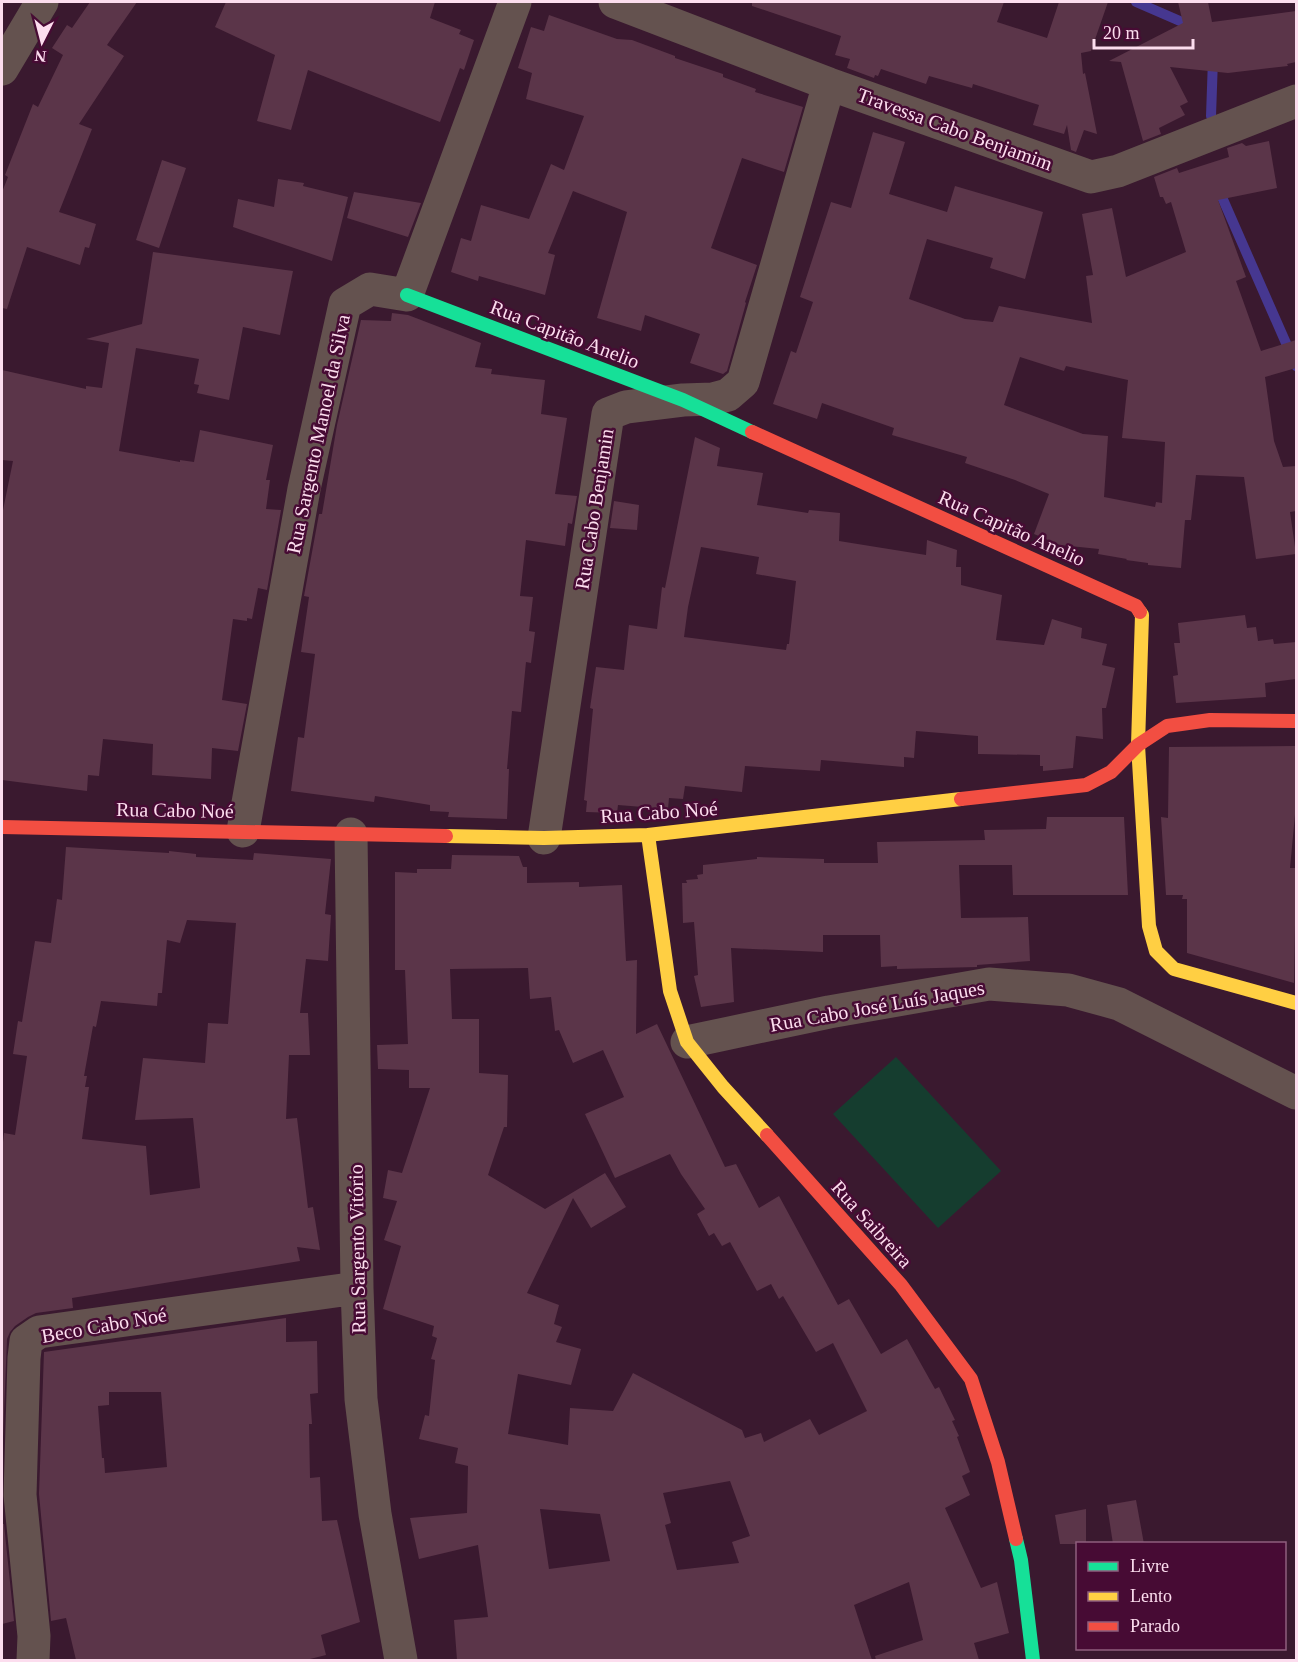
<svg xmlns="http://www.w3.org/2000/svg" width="1298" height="1662" font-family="'Times New Roman',serif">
  <rect width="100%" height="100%" fill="#3a192f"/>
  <path fill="#153d2f" d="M896,1057l105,114 -63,57 -105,-114z"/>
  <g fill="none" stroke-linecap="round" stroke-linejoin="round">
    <path stroke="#463790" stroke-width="10" d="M1136,2l60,26
      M1211,116l2,-57
      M1218,188l78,178"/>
  </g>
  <path fill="#5b3549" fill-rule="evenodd" d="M90,2h47l-30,43 17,11 -45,68 13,5 -33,83 37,12 -7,24 -4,-1 -5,18 -53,-18 -20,62 -5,-1v-116l6,-15 -3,-2 28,-71 5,3 25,-52 -11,-7 15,-23 5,3z
    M226,2h209l-5,16 31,12 -2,4 15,6 -10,30 -4,-2 -20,54 -132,-52 -17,60 -34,-9 18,-66 -60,-28z
    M752,2h252l-7,20 50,16 12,-36h49l-17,49 -10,2 2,21 2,-1 12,61 -13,-4 -8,22 -5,-2 -4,-25 -3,9 -31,-9 6,-20 -66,-21 -1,4 -43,-12 -3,8 -45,-15 -3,7 -3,-1 -1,3 -27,-10 3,-9 -15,-4 6,-19 -89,-30z
    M1178,2h30l4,20 84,-11v51l-9,2 1,2 -60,7 -58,-6 18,35 -8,4 5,9 -26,13 2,6 -18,7 -22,-79 -12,-1 74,-38z
    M549,15l68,24 15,1 43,16v2l48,16v3l33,12 -1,3 48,15 -19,65 -42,-14 -31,90 46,17 -12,37 1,1 -19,68 -4,3 -33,-11 10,-29 -55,-19 -4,16 -44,-13 30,-106 -54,-21 -25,62 7,2 -10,40 -66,-19 -1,5 -27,-9 10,-34 10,3 10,-36 48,14 22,-55 13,6 20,-54 -58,-17 6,-26 -14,-5 13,-41 13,4z
    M873,132l32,10 -16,52 58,18 8,-26 88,26 -18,67 -35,-11 3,-10 -66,-19 -18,60 56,20 28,3 6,-16 93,17 -6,-47 7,-1 -11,-61 30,-6 14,69 60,-25 -15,-50 -5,2 -3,-7h-3l-6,-20 23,-9 2,5 50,-16 -2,-9 15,-5 4,3 23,-5 8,47 -59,12 28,77 -10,4 25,70 35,-11v28l-31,9 9,64 9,26 13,-1v45l-6,1 6,42 -40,5 -12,-82 -48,-2 -5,45h-6l-4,48 -33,-3v-2l-22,-3 1,-1 -29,-5 1,-5 -39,-4 -26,-11 15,-40 -34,-14 -50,-17 2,-6 -75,-22 2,-7 -72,-25 -5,16 -44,-15 18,-53 5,2 17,-51 -13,-5 31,-95 20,6zM1020,357l44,14 2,-5 62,14 -6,58 43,4 -3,61 -6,-1 -1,5 -51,-10 4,-61 -25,-2 -79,-29z
    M162,160l24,8 -27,80 -23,-8z
    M278,179l26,4 -1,3 45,11 -16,64 -99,-34 5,-28 36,8z
    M354,192l67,11 -13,34 -61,-19z
    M153,252l140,19 -13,64 -37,-8 -14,73 -32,-7 2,-8 -5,-1 5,-25 -63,-11 -17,103 61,11v-2l14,2 6,-32 73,15 -7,35h4l-4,29 15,1 -14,80 -9,-2 -6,31 -5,-1v3l-14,-2 -11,81 25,4 -9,47 -26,-3 -1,31 -59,-4 1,-31 -50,-5 -4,37 -11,-1 -1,16 -85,-11v-265l11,-54 -11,-1v-90l84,19v-3l16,2 7,-45 -23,-4 56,-15z
    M392,313l16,2 73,28 -6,24 17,2 -1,5 54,6 -4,34 26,4 -12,76 22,2 -5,28 -4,-1 -3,23 -39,-6 -6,56 13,1 -4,34 6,1 -4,31 -5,-1 -5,50 -9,-1 -5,58h2l-2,50 -59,-2 1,-5 -19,-1v-6l-55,-9 -1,6 -83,-11 7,-54 6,1 11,-84 -14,-2 8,-55 -5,-1 15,-82h3l15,-89 24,-105 30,1z
    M695,437l25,11 -3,18 46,7 -6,32 51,8 1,-3 31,3 -1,28 87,14 1,-15 30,10 -1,17h5v18l41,10 -6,45 48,5 8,-26 30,9 -1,10 26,6 -5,21 13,3 -9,40h-4l1,31 -27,-3 -3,32 -30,3v-5h-3v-11l-62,-1v-18l-62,-5 -2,27 -10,-1v10l-83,-7 -1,11 -75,-5 -3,26 -57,-6 -2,13 -14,-1 -1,11 -50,-4 -1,8 -31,-1 1,-11 -3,-1 9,-91 -3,-1 6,-41 28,3 5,-45 28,4 5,-42 3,1zM701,547l58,10 -3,17 40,7 -7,63h-2l-1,6 -102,-13 4,-30z
    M614,501l25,4 -2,25 -27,-2z
    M1245,615l2,13 9,-1 2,14 15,-2 1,5 22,-2v37l-31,4 1,14 -90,6 -3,-27 5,-1 -4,-32h6l-2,-20z
    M1296,746v58l-6,64h6l-2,115 -107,-30v-54h-5l1,-4h-17l-5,-78 7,1 1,-71z
    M1047,817h77l4,78h-115l-1,-30h-53l2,53 67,-1 2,44 -53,4v2l-80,2v-3l-16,1 -1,-32h-57v17l-92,-4 3,54 -33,5 -7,-31 4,-1 -4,-53 -11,1 -1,-40h5l-1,-3 12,-1 -1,-4 6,-1v-9l54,-6v-2l67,2v4h54l-1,-21 108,-2 -1,-10 62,-1z
    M66,847l103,6v-2l27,3v3l57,3 1,-7 77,6 -6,55 6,1 -3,46 -22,-2 -6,54h8l2,42h-21l-3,64 11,-1 11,90 5,-1 7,43 -23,-3 3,14 -228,37 1,10 -37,5 -8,4 -13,9 -5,6 -3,7 -5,123v-311l2,-18 11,2 12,-79 -14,-2 5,-33 4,1 13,-81 16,2 6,-44 5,1zM187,920l49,3 -8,101 -20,-1 -3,40 -62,-5 -8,62 58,-2 7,68v2l-50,7 -4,-49 -64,-7 7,-52h-4l2,-11h-3l9,-50 3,1 5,-26 56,5 1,-13h4l5,-53 13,3z
    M452,855l67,1 4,11h4v16l52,-1v5l43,-2 4,76 11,-1 -1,74 21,-10 68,143 11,-3 23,44 20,-12 59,109 11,-6 32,55 26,-15 28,50 4,-2 16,33 -3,1 7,15 -2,1 13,35 -8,4 8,19 -25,13 36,80 16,-6 12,51 -35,10 5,17h-103l-1,-4 48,-16 -14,-58 -55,23 18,55h-415l-3,-40 34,-3 -10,-72 -59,14 -9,-41 57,-5 1,-47 -13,-3 3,-15 -39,-9 6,-24 4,1 6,-56 -4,-1 6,-21 -5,-2 2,-10 -51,-17 18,-63 -17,-6 13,-39 -14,-3 5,-28 14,3 28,-85h-21v-18l-31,-1 -1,-24 31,-1 -3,-74h-10v-98l22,1v-4h34zM528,968l2,31 21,-2 4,34 4,-1 14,33 30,-13 21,47 -39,17 30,64 55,-24 11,20 24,35 -8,5 12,22 5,-3 8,13 8,-4 27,49 14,-7 8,15 4,-3 33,56 17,-9 34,68 -48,24 -9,-16 -46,23 -3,-9 -16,5 -3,-8 -109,-57 -20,38 -43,-3 -2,37 -60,-11 10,-60 53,11 10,-36 -25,-7 6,-15 -8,-3 5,-19 -32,-12 46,-95 18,30 35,-21 -21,-34 -60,36 -57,-34 16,-48h3l1,-52 -29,-2v-54h-27l-2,-50zM730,1481l20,55 -18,6 7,21 -62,7 -12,-45 6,-2 -8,-30zM540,1509l60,5 10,47 -61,8z
    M286,1318v24l31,-1 1,52 -8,1 2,30h-3l1,54 10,-1 2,44 15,-1 23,102 -39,13 5,20 -20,5h-230l-10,-42 -15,3 -12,-127 5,-142zM109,1392h52l6,75 -62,6 -1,-15h-2l-4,-52 11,-1z
    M1136,1500l8,44h-31l-6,-39z
    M1086,1509v35h-26l-5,-29z
    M2,1524h2l10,97 -12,3z"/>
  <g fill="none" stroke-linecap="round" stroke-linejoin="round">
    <path stroke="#64524f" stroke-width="33" d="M615,2l214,82 262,93 27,-6 178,-70
      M2,69l40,-67
      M243,831l61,-342 41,-185 25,-15 37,6 108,-293
      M351,834l6,454 4,111 14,115 26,146
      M544,838l64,-424 18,-7 57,-7 30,-1 15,-4 15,-13 86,-298
      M687,1042l142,-30 160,-28 79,6 51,14 177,89
      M33,1660l1,-24 -14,-141 4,-137 2,-17 13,-9 318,-44"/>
    <path stroke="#16e098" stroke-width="14" d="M407,295l276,105 69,32
      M1016,1539l5,21 12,100"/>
    <path stroke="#ffcf43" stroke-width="14" d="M1140,612l2,3 -4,130 11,181 7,25 18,18 122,34
      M648,835l22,156 17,51 36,45 44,48
      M446,836l98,2 104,-3 313,-36"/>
    <path stroke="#f24e42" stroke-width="14" d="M752,432l384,174 4,6
      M961,799l125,-14 25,-13 27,-27 29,-19 43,-6 86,1
      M2,827l444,9
      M767,1135l134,150 70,94 27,83 18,77"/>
  </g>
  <g text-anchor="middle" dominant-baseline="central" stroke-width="5" stroke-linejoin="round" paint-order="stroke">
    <g font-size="20" fill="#fcddee" stroke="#470b34">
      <text transform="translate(955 129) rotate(20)">Travessa Cabo Benjamim</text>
      <text transform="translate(565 334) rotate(21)">Rua Capitão Anelio</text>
      <text transform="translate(318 434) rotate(-78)">Rua Sargento Manoel da Silva</text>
      <text transform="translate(594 509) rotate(-81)">Rua Cabo Benjamin</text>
      <text transform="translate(1012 528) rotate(24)">Rua Capitão Anelio</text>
      <text transform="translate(175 810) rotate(1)">Rua Cabo Noé</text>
      <text transform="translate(659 812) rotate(-4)">Rua Cabo Noé</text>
      <text transform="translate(877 1006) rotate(-10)">Rua Cabo José Luís Jaques</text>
      <text transform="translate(872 1224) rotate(48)">Rua Saibreira</text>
      <text transform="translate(357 1249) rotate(-91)">Rua Sargento Vitório</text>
      <text transform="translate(104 1325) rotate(-10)">Beco Cabo Noé</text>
    </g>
  </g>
  <rect width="1298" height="1662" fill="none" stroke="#fcddee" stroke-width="6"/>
  <rect x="1076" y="1542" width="210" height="108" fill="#470b34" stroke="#8f5f7e" stroke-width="1.5"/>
  <rect x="1088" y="1562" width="30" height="9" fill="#16e098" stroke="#8f5f7e" stroke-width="1.5"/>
  <text x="1130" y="1572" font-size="18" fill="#fcddee">Livre</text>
  <rect x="1088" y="1592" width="30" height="9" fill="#ffcf43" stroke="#8f5f7e" stroke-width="1.5"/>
  <text x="1130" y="1602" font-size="18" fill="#fcddee">Lento</text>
  <rect x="1088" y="1622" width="30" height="9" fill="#f24e42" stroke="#8f5f7e" stroke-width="1.5"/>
  <text x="1130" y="1632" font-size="18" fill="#fcddee">Parado</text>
  <g transform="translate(42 42) rotate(186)" stroke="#470b34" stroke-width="4.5" paint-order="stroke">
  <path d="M0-4.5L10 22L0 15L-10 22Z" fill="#fcddee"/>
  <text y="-9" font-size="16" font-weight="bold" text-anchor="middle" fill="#fcddee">N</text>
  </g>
  <path d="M1094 39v9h99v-9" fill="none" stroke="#fcddee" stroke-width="3"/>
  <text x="1103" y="39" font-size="18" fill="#fcddee" stroke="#470b34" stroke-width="4.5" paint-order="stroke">20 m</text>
</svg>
